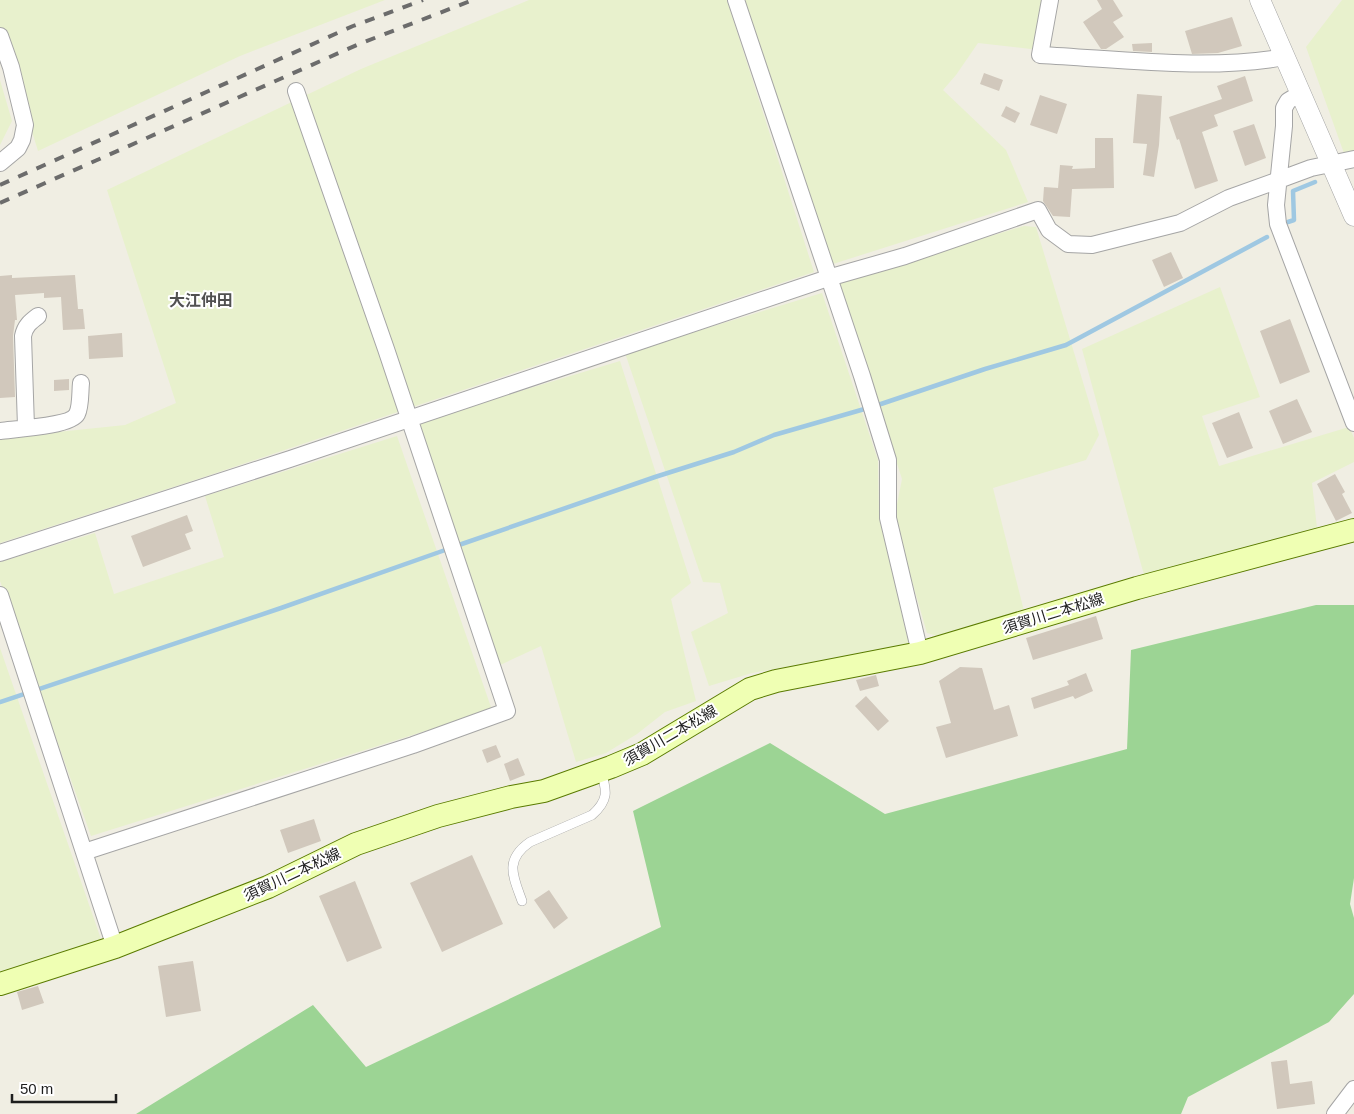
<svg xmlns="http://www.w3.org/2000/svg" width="1354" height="1114" font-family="Arial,'Noto Sans JP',sans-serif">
  <rect width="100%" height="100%" fill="#f0eee3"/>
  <path fill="#e8f1cd" d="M0,0h385l-145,56 -202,95 -38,-123z
    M529,0h198l87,272 -610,205 -204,66v-105l125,-13 51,-22 -69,-213 254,-121z
    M745,0h300l-6,50 -61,-7 -22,32 -13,15 63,60 22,52 -195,62 -43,-121z
    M1342,0h12v154l-9,2 -39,-109z
    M0,80l12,41 -12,24z
    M1024,226l12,1 63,208 -13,25 -93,28 31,123 -86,25 -11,-3 -33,-114 8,-40 -64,-197z
    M1220,287l40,110 -58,19 17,50 130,-39 5,11v24l-42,21 5,45 -173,47 -62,-226z
    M822,293l56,167 1,55 30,130 -157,28 -43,13 -18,-54 37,-19 -8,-30 -17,-1 -78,-229z
    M620,361l71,222 -20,16 25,102 -31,11 -28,22 -31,19 -30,9 -35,-116 -43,20 -81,-244z
    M397,436l95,274 -401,126 -91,-255v-19l95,-29 19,61 110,-37 -19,-61z
    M0,648l102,294 -102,32z"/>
  <path fill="#9cd494" d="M1316,605h38v273l-4,26 4,14v76l-25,28 -141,75 -7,17h-1045l177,-109 53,62 295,-140 -28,-116 137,-68 115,71 242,-65 4,-99z"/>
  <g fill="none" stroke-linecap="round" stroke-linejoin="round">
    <path stroke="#9fc8e2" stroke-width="4.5" d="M1288,222l6,-2 -1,-29 22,-9
      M875,406l110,-37 81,-24 201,-108
      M456,546l199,-69 79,-25 40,-17 94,-27
      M0,702l281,-94 167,-59"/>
  </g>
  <path fill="#d1c8bc" d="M1097,0h16l10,16 -10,6 11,15 -18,12h-5l-18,-27 19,-13z
    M1232,17l10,29 -24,7 -26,1 -7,-23z
    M1152,43v9l-19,-1 -1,-7z
    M984,73l19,7 -4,11 -19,-7z
    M1245,76l8,25 -39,14 4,11 -16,6 16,49 -23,8 -16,-50 -2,1 -8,-23 53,-18 -5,-13z
    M1137,94l25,2 -3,49 -5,32 -11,-2 4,-31 -14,-1z
    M1040,95l27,9 -10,30 -27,-9z
    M1006,106l14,7 -5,10 -14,-7z
    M1254,124l12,34 -21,8 -12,-35z
    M1095,138h18l1,50 -42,1 -2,28 -17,-1 -10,-15 1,-14 14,1 2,-23 13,1 -1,3 23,-1z
    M1171,252l12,26 -19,9 -12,-27z
    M12,275v3l63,-3 3,34h5l2,20 -22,1 -2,-33 -17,1v-5l-29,2 2,25h-2l-2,16 2,61 -15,1v-122z
    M1290,319l20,53 -30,12 -20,-53z
    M122,333l1,24 -34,2 -1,-23z
    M69,379v11l-15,1v-11z
    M1297,399l15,33 -29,12 -14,-33z
    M1239,412l14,36 -26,10 -15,-35z
    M1335,474l10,18 -3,2 10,19 -16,8 -19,-37z
    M187,515l6,16 -8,3 6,15 -48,18 -12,-31z
    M1096,616l7,23 -70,21 -7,-22z
    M960,667l22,1 12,42 15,-5 9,31 -72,22 -10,-31 15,-4 -12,-42z
    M1086,673l7,18 -18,8 -2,-3 -39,13 -3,-11 38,-13 -2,-4z
    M876,675l3,11 -19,5 -4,-11z
    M866,696l23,25 -11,10 -23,-25z
    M496,745l5,12 -14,6 -5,-13z
    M518,758l7,17 -15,6 -6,-17z
    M314,819l7,22 -33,12 -8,-23z
    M472,855l31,69 -61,28 -32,-69z
    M355,881l27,67 -35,14 -28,-66z
    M549,890l19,28 -14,11 -20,-29z
    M193,961l8,50 -35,6 -8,-51z
    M38,986l6,17 -22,7 -5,-18z
    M1287,1060l3,24 22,-3 3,23 -38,5 -6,-47z"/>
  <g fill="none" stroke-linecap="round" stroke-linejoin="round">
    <g stroke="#a5a5a5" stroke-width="10">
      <path id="service" d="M522,901c-9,-25 -18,-41 8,-59l62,-27c17,-15 15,-24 9,-44"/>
    </g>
    <g stroke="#a5a5a5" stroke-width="18">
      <path id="minor" d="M736,0l126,376 26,84v58l32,135
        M1050,0l-10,55c80,4 166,16 245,2
        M0,36l11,31 14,58 -3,15 -4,8 -18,15
        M1301,93l-13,8 -4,7v18l-8,79 2,19 76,199
        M26,427l-3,-91c2,-10 7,-14 15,-20
        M0,431c14,-2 71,-5 77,-17 4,-8 3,-22 4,-31
        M0,553l290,-94 538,-181 77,-22 133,-46 11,20 19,14 24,1 88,-22 49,-25 47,-17 35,-13 43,-9
        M0,595l115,352
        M84,852l329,-107 94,-34 -121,-362 -90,-258
        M1335,1114l19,-25"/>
    </g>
    <g stroke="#a5a5a5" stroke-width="21">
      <path id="tertiary" d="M1260,0l94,216"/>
    </g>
    <g stroke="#5a7b00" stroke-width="24">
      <path id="secondary" d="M0,984l115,-37 43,-17 110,-43 88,-43 82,-28 73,-19 33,-6 67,-24 31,-13 108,-65 26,-8 144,-28 217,-65 217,-58"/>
    </g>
    <use href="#service" stroke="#fff" stroke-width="9"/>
    <use href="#minor" stroke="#fff" stroke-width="16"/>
    <use href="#tertiary" stroke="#fff" stroke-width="20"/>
    <use href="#secondary" stroke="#efffb3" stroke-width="22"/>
    <path stroke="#6c6c6c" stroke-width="4" stroke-dasharray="10 10" stroke-linecap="butt" d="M0,185l353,-159 70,-26
      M0,203l359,-159 114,-44"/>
  </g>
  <g text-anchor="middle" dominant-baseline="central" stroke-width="4" stroke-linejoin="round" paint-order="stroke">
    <g font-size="15" fill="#1e1e1e" stroke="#fff">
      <text transform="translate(1053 613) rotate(-17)">須賀川二本松線</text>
      <text transform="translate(670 735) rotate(-30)">須賀川二本松線</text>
      <text transform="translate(292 874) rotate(-25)">須賀川二本松線</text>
    </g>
    <g font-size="16" font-weight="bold" fill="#515151" stroke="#fff">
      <text x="201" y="300">大江仲田</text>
    </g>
  </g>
  <path d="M12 1094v8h104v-8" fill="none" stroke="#1e1e1e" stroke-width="2.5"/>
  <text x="20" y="1094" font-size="15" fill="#1e1e1e" stroke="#ffffff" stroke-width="4" paint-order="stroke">50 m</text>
</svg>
